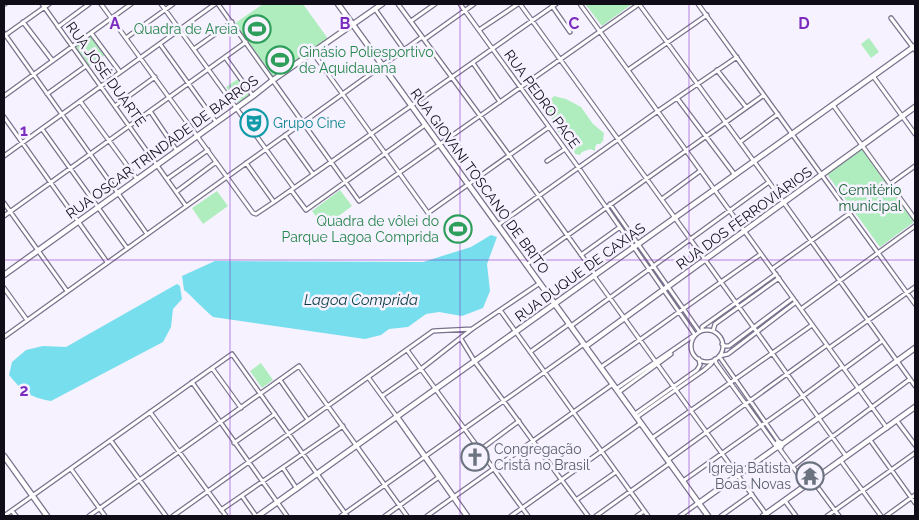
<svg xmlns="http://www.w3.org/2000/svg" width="919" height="520" viewBox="0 0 919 520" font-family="Raleway,sans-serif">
<rect width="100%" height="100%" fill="#f7f2ff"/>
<path fill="#afedbe" d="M263,4H303L329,40L273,80L234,24Z
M585,4H632L602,26Z
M91,35L105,55L89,66L75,47Z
M869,38L879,52L871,58L861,44Z
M238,79L250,95L238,104L226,87Z
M554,96L566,99L581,107L593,124L604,133L603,141L600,144H597L595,147V151L590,149L582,152L580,155L575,154L572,143L576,142L577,135L571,132H558L557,130V125L554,123L549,114L548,106V102Z
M861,148L914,222L880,247L826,173Z
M340,190L352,206L324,227L312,211Z
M217,191L228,206L203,224L192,208Z
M261,363L273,380L262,388L250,371Z"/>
<path fill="#77deee" d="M491,235L497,237L487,264L490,291L483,308L462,316L439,312L426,314L408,327L389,329L381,335L365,339L213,317C202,308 194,298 184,290L182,276L215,261L423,262L471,247Z
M177,284L180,286L182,299L173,309L171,327L163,342L51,401C29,397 23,392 9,375L12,362L26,350L43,346L66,347Z"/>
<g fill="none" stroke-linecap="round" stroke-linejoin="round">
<g stroke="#7a718c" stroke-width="5.5">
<path id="minor" d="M4,4H5
M42,4L186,206
M101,4L253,213L256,214L274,202L556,4
M161,4L294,188
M218,4L359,201L639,4
M398,4L539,196L595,274
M460,4L578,167L695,335
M520,4L675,218L846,456
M580,4L887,428
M639,4L769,182L915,386
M698,4L915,304
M552,6L570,32
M375,9L404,50
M891,18L915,50
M411,21L435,4
M23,22L52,60
M58,27L89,4
M479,30L518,4
M4,33L147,234
M91,33L120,72
M4,36L49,4
M126,38L173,4
M425,39L474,4
M160,44L216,122
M194,49L232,22
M313,53L428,213L549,127
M225,57L253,96
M473,63L500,102
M628,70L707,15
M717,70L746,107
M873,76L915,134
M47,94L86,66
M4,96L131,4
M677,98L735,175
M80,101L137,179
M833,105L915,219
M115,106L155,77
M150,111L177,151
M4,117L107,262
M42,129L127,248
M285,135L313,174
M740,142L778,114
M4,156L215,4
M547,161L565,149
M246,163L274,202
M167,179L208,150
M890,184L915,166
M291,190L306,210L425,125
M176,192L216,162
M662,199L700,171
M4,203L67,291
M610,204L699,331
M4,216L246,42
M498,225L658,111L737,57
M581,255L620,227
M526,265L764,95
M772,269L850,213
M594,276L691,411L766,514
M4,288L27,320
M801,309L915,226
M500,310L648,516
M571,326L769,182
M702,330V327L776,274
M691 346a16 16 0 1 1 32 0a16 16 0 1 1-32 0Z
M713,331L715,324L779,278
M4,337L422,37
M461,339L475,362L588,516
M722,344L725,346H729L793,298
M829,348L915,287
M407,350L528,516
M530,352L569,324
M715,359L716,363L776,446
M601,367C655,330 707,291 761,254
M212,368L241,408
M844,369L882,341
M368,377L397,417
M280,380L308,420
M192,382L287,516
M616,389L693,336
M619,392L671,354
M382,396L421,369L472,329L540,283
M150,412L226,516
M635,414L697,370L700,365L699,359
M637,417L704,370L711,364L713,361
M897,421L915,445
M652,438L812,325
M870,440L915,503
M111,441L166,516
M779,442L719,356L728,354L796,302
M234,443L275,414
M779,448L806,485
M480,450L519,421
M668,460L827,345
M841,461L881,516
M793,466L910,379
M283,468L297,489
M71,469L105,516
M683,481L803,396L842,367
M813,481L839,516
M242,496L256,516
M576,500L616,472
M785,501L796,516
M221,510L343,426
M12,511L16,516
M4,516L232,354L347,516
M89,516L299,366L407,516
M173,516L433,331L472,329
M341,516L584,344
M385,516L439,477
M427,516L613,384
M511,516L641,423
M596,516L670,463
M637,516L644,511
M680,516L698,503
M721,516L752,494
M827,516L915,453
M886,516L915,495"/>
</g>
<g stroke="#7a718c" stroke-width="7">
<path id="major" d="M338,4L708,516
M4,275L253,96L273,80L382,4
M586,346L915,107
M397,417L467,516
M776.5 445a2.5 2.5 0 1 1 5 0a2.5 2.5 0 1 1-5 0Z
M781,445L915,348
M4,456L47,516
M699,503L777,447
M258,516L915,46
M763,516L915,407"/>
</g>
<use href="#minor" stroke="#fff" stroke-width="3"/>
<use href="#major" stroke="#fff" stroke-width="4.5"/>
</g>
<path fill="none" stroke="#7b2cbf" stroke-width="1" stroke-opacity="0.55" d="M230,4V516M460,4V516M689,4V516M4,260H915"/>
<defs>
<g id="stadium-ring" transform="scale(1.4375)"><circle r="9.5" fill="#f7f2ff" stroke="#2e9e5b" stroke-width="1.5"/><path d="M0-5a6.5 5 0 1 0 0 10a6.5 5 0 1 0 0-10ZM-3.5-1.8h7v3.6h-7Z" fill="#2e9e5b"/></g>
<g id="theatre-ring" transform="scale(1.4375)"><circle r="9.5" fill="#f7f2ff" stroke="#0f9aa8" stroke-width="1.5"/><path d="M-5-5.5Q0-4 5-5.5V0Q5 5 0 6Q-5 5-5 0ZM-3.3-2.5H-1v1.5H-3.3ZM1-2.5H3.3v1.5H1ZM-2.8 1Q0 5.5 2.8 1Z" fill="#0f9aa8"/></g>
<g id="church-ring" transform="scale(1.4375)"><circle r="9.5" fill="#f7f2ff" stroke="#6b7280" stroke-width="1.5"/><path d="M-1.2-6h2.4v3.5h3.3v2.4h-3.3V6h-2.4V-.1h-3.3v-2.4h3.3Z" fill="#6b7280"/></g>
<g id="temple-ring" transform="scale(1.4375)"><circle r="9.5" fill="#f7f2ff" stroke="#6b7280" stroke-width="1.5"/><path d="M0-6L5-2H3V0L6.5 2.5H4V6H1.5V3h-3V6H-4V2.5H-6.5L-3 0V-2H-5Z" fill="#6b7280"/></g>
</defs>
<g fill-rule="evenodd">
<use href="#stadium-ring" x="257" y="29"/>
<use href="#stadium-ring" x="280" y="60"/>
<use href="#theatre-ring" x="254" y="123"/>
<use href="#stadium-ring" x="458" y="229"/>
<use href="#church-ring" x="475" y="457"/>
<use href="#temple-ring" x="810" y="476"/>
</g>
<g text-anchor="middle" stroke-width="5" stroke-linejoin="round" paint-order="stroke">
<g font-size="14" fill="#27864d" stroke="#f7f2ff" text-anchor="end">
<text x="238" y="34">Quadra de Areia</text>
<text x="299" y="57" text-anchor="start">Ginásio Poliesportivo<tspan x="299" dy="16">de Aquidauana</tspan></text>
<text x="439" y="226">Quadra de vôlei do<tspan x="439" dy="16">Parque Lagoa Comprida</tspan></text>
</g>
<g font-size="14" fill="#110d18" stroke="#f7f2ff">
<text transform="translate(106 74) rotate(54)" y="5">RUA JOSÉ DUARTE</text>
<text transform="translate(542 99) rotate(54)" y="5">RUA PEDRO PACE</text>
<text transform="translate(162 147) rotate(-36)" y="5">RUA OSCAR TRINDADE DE BARROS</text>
<text transform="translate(480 181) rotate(54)" y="5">RUA GIOVANI TOSCANO DE BRITO</text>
<text transform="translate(744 218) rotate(-36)" y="5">RUA DOS FERROVIÁRIOS</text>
<text transform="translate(580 272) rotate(-36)" y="5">RUA DUQUE DE CAXIAS</text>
</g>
<g font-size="14" fill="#0d838f" stroke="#f7f2ff" text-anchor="start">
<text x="273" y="128">Grupo Cine</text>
</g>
<g font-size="14" fill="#176133" stroke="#f7f2ff">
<text x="870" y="195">Cemitério<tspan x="870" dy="16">municipal</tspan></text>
</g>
<g font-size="14" fill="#5b616d" stroke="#f7f2ff" text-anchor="start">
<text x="494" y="454">Congregação<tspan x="494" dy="16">Cristâ no Brasil</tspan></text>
<text x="791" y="473" text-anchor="end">Igreja Batista<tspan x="791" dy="16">Boas Novas</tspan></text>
</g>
<g font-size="15" font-style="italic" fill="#0a3c43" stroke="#f7f2ff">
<text x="361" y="305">Lagoa Comprida</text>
</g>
</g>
<g font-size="16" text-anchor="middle" font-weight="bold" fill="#7b2cbf" stroke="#f7f2ff" stroke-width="5" stroke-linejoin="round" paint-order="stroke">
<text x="115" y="29">A</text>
<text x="345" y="29">B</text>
<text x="574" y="29">C</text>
<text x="804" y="29">D</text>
<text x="24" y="136">1</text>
<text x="24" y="396">2</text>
</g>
<rect width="919" height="520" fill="none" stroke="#110d18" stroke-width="10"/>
</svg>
